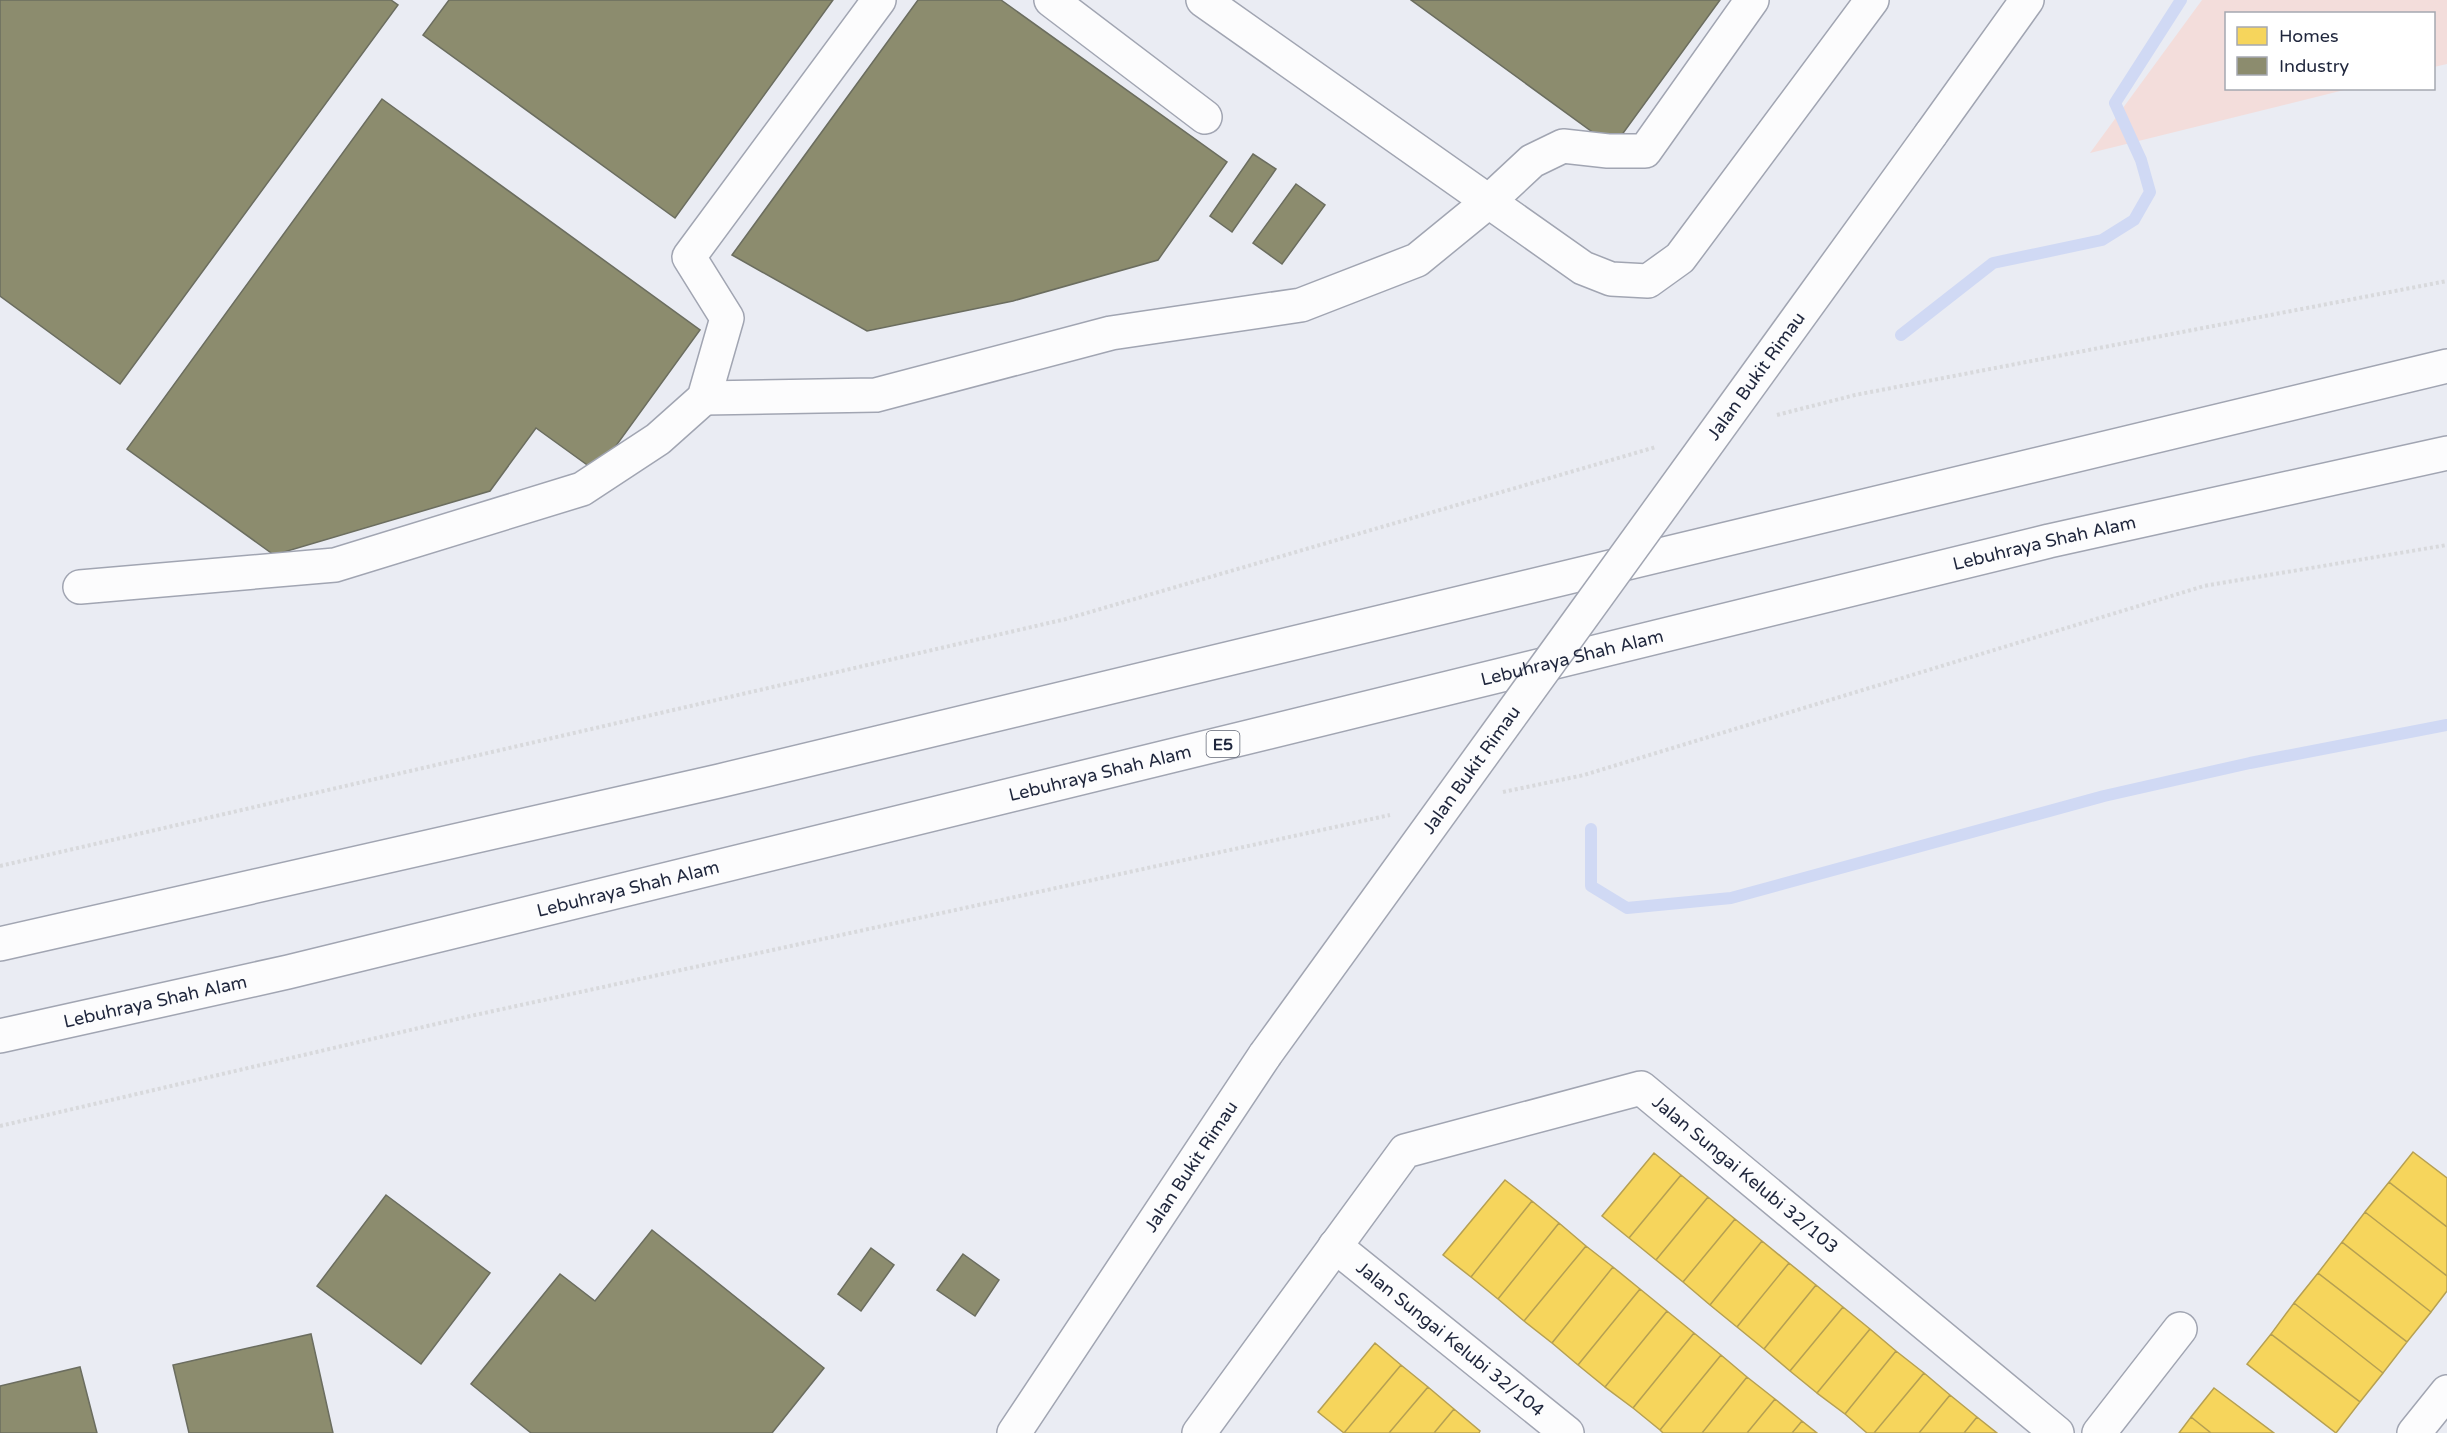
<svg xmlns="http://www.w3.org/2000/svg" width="2447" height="1433" viewBox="0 0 2447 1433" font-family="'Varela Round',sans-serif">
<rect width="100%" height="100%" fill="#eaecf3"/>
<path fill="#f3dddb" d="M2202,0H2447V64L2434,67V14H2226V88L2348,89L2090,153Z"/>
<path fill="#f6d55c" stroke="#b6a052" stroke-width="1.5" d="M2413,1152L2447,1178V1227L2389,1182Z
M1654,1153L1681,1175L1629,1238L1602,1216Z
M1681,1175L1708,1197L1656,1260L1629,1238Z
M1505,1180L1532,1201L1471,1277L1443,1255Z
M2389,1182L2447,1227V1276L2365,1212Z
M1708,1197L1735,1219L1683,1282L1656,1260Z
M1532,1201L1559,1223L1498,1299L1471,1277Z
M2365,1212L2447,1276V1291L2431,1312L2342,1242Z
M1735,1219L1762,1241L1710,1305L1683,1282Z
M1559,1223L1586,1246L1524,1321L1498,1299Z
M1762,1241L1789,1263L1737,1327L1710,1305Z
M2342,1242L2431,1312L2407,1342L2318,1273Z
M1586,1246L1613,1267L1552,1343L1524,1321Z
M1789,1263L1816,1285L1764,1349L1737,1327Z
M1613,1267L1640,1289L1578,1365L1552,1343Z
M2318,1273L2407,1342L2383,1373L2294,1303Z
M1816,1285L1843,1307L1790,1371L1764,1349Z
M1640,1289L1667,1311L1605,1387L1578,1365Z
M2294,1303L2383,1373L2360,1402L2271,1334Z
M1843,1307L1870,1329L1817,1393L1790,1371Z
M1667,1311L1694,1333L1633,1408L1605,1387Z
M1870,1329L1896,1351L1845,1414L1817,1393Z
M1694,1333L1721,1355L1660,1430L1633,1408Z
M2271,1334L2360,1402L2336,1433L2247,1364Z
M1375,1343L1401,1365L1344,1433L1318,1412Z
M1896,1351L1924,1373L1874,1433H1867L1845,1414Z
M1721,1355L1747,1377L1702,1433H1663L1660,1430Z
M1401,1365L1428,1387L1389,1433H1344Z
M1924,1373L1950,1395L1919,1433H1874Z
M1747,1377L1775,1399L1747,1433H1702Z
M1428,1387L1454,1409L1434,1433H1389Z
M2214,1388L2274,1433H2211L2191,1417Z
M1950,1395L1977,1417L1964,1433H1919Z
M1775,1399L1802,1421L1792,1433H1747Z
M1454,1409L1480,1431L1479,1433H1434Z
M1977,1417L1997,1433H1964Z
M2191,1417L2211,1433H2179Z
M1802,1421L1817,1433H1792Z"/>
<path fill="#8c8c6e" stroke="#6b6d5f" stroke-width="1.5" d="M0,0H391L398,5L120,384L0,296Z
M449,0H833L675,218L423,35Z
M918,0H1001L1227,162L1158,260L1013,301L867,331L732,255Z
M1411,0H1720L1613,147Z
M382,99L700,330L597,472L536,428L490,491L274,555L127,449Z
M1253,154L1276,169L1232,232L1210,216Z
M1296,184L1325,205L1282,264L1253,243Z
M386,1195L490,1273L421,1364L317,1286Z
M652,1230L824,1368L772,1433H531L471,1384L560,1274L595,1301Z
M871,1248L894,1265L861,1311L838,1294Z
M963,1254L999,1280L975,1316L937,1290Z
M311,1334L333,1433H189L173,1365Z
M80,1367L97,1433H0V1386Z"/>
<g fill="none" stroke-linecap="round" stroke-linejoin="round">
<path stroke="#d0d9f4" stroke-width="12" d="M1901,335L1993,263L2102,240L2134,220L2150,192L2141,160L2115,103L2181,0
M1591,829V886L1627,908L1731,898L2104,796L2250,763L2447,725"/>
<g stroke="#a1a5b2" stroke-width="36">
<g id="minor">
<path d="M1051,0L1205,117"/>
<path d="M1203,0L1583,268L1611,279L1648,281L1680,258L1872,0"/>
<path d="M1931,134L2027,0"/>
<path d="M704,398L876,395L1111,333L1301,305L1417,260L1488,202L1532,161L1563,146L1608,151H1645L1752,0"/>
<path d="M80,587L335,565L582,489L658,439L704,398L727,318L689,257L879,0"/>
<path id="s1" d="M1335,1246L1567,1433"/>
<path id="s2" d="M1014,1433L1265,1055"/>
<path id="s3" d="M1199,1433L1405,1151L1641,1088L2057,1433"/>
<path d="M2099,1433L2180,1329"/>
<path d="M2414,1433L2447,1392"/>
</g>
</g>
<g stroke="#a1a5b2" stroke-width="36">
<g id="highway">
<path d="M0,944L719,781L2447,366"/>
<path id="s4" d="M0,1036L288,972L2049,541L2447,453"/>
</g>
</g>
<path stroke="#d8d9dc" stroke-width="4" stroke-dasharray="3 3" stroke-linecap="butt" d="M1777,415L1855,395L2447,281
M1503,792L1584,775L2204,586L2447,545
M0,866L1066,619L1656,447
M0,1126L466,1017L1390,815"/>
<use href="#minor" stroke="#fcfcfd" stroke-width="33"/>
<use href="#highway" stroke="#fcfcfd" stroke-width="33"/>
<g stroke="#a1a5b2" stroke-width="36" stroke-linecap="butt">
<g id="minor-bridge">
<path id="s5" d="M1265,1055L1931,134"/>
</g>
</g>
<use href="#minor-bridge" stroke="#fcfcfd" stroke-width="33"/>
</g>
<g text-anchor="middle" stroke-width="6" stroke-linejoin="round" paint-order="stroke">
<rect fill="#fff" stroke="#626776" stroke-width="1.5" x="1206.5" y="731" width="33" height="26" rx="4.5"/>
<g font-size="16" font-weight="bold" fill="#1f263c">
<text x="1223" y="750">E5</text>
</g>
<g font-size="18" fill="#1f263c" stroke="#fff">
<text dy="6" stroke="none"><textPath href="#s5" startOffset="838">Jalan Bukit Rimau</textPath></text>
<text dy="6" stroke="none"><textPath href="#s4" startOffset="2103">Lebuhraya Shah Alam</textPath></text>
<text dy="6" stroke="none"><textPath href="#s4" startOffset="1617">Lebuhraya Shah Alam</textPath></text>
<text dy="6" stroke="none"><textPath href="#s5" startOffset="352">Jalan Bukit Rimau</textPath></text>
<text dy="6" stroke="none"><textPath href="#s4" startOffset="1131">Lebuhraya Shah Alam</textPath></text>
<text dy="6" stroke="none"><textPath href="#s4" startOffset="645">Lebuhraya Shah Alam</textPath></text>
<text dy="6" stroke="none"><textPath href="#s4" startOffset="159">Lebuhraya Shah Alam</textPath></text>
<text dy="6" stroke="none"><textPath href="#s2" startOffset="320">Jalan Bukit Rimau</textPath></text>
<text dy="6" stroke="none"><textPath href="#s3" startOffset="729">Jalan Sungai Kelubi 32/103</textPath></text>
<text dy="6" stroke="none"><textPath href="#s1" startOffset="148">Jalan Sungai Kelubi 32/104</textPath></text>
</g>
</g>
<rect x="2225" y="12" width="210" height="78" fill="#ffffff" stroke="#a5a8b1" stroke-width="1.5"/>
<rect x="2237" y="27" width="30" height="18" fill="#f6d55c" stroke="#a5a8b1" stroke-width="1.5"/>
<text x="2279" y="42" font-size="18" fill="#1f263c">Homes</text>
<rect x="2237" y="57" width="30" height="18" fill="#8c8c6e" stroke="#a5a8b1" stroke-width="1.5"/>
<text x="2279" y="72" font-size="18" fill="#1f263c">Industry</text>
</svg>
